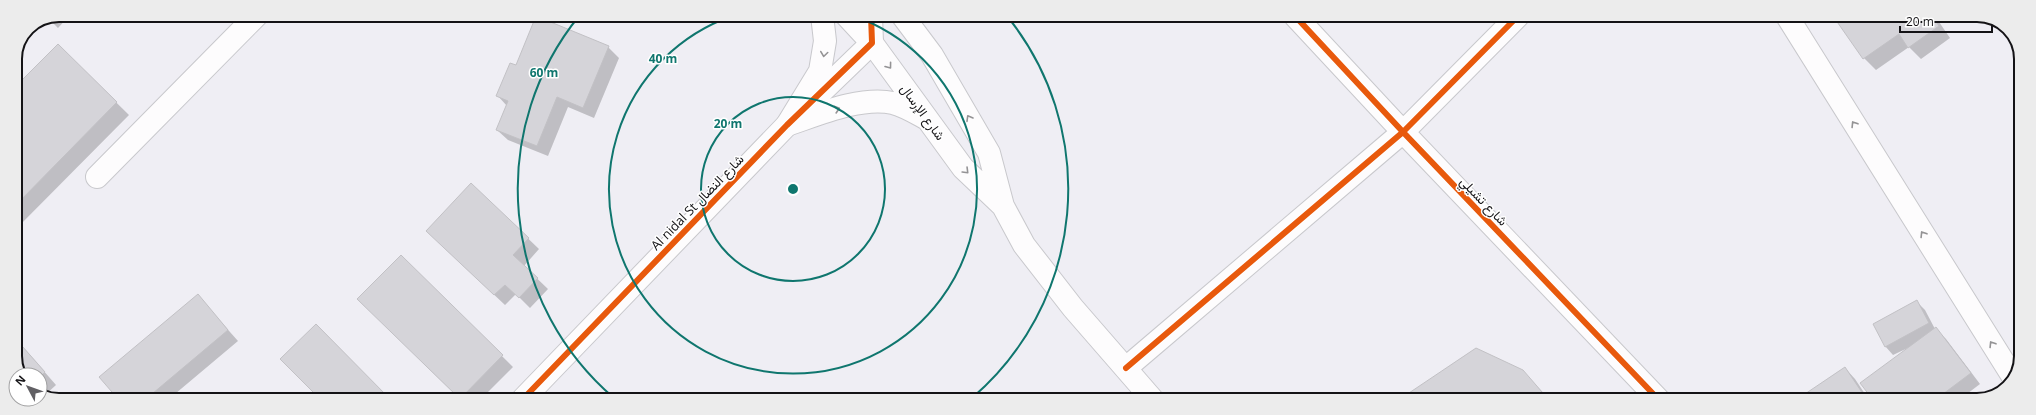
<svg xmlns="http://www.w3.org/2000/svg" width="2036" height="415" viewBox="0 0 2036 415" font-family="'Open Sans',Vazirmatn,sans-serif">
<rect width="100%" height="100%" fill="#efeef4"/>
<path fill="#0003" d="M59,15H70L58,28L49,19Z
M1834,16H1935L1950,38L1921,59L1909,47L1876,70L1864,58Z
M38,24L40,26L20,48L28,28Z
M58,45L129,115L15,230V89Z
M608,47L619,58L594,118L568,107L548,156L508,140L497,130L507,106L497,95Z
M471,184L539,249L524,266L548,289L530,308L516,294L505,305L438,242Z
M401,256L513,367L481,399H460L359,299Z
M198,296L238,341L169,399H119L101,377Z
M1917,302L1925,310L1935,329L1946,339L1980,384L1959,400H1874L1912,346L1893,355L1885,346Z
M316,325L389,399H321L282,359Z
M15,338L56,385L44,396L40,393V375H22L15,361Z
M1845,368L1855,379L1869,400H1798Z
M1522,371L1550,400H1407Z"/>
<path fill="#d5d4d9" stroke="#c2c1c5" d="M536,16L609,46L583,108L557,97L537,146L496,130L508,101L496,96L510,63L516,65Z
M1833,16H1932L1939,26L1908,48L1899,34L1863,59Z
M58,44L117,102L15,206V87Z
M471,183L529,238L513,255L538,278L519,298L505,285L494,295L426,231Z
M2020,212V220L2016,217Z
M401,255L503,355L460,399L357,299Z
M198,294L228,330L146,399H118L99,377Z
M1917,300L1929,323L1885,347L1873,324Z
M316,324L390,399H320L280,359Z
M1936,327L1971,373L1935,400H1873L1860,383Z
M15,338L45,372L40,377V375H22L15,361Z
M1476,348L1523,370L1549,400H1405L1403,397Z
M1845,367L1867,400H1796Z"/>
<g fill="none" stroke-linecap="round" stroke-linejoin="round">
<g stroke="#c8c8cc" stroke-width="24">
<path id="minor" d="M1295,16L1403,132L1659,400
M1787,16L2013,377
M97,177L257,15
M1126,368L1403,132L1518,16
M523,399L787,125L872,43L871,15"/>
</g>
<g stroke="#c8c8cc" stroke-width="24">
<path id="major" d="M846,15L872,43L963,168L1003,206
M902,15L932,55L989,153L1003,206L1024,245L1073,308L1153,400
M787,125C817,115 860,96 893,103C905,106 916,113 927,119
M787,125L820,71L825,41L822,15"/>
</g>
<use href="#minor" stroke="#fdfcfd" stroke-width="22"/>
<use href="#major" stroke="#fdfcfd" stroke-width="22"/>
<g stroke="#fff" stroke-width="8">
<path id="cycleway" d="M1295,16L1403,132L1659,400
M1126,368L1403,132L1518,16
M523,399L787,125L872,43L871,15"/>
</g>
<use href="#cycleway" stroke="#e8590c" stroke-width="6"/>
</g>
<defs><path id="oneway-chevron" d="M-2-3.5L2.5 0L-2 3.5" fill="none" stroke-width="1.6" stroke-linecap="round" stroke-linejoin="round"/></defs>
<g stroke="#949395">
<use href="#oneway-chevron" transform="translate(824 54) rotate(98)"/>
<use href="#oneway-chevron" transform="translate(889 66) rotate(53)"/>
<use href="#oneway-chevron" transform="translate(837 109) rotate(-17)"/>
<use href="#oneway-chevron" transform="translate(969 118) rotate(-120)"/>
<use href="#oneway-chevron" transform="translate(1854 124) rotate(-122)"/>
<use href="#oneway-chevron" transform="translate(966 171) rotate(45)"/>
<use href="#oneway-chevron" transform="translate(1923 234) rotate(-122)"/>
<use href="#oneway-chevron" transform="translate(1992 344) rotate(-122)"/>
</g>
<g fill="none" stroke="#0f766e" stroke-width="2">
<circle cx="793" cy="189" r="92"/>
<path d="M854 16A184 184 0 1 1 732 16"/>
<path d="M614 398A275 275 0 0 1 579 16M1007 16A275 275 0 0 1 972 398"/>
</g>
<g text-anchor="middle" stroke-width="3" stroke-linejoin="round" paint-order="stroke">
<g font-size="13" fill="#141316" stroke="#fff">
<text transform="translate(923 112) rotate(54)" y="5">شارع الإرسال</text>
<text transform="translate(1484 201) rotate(46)" y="5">شارع تشيلي</text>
<text transform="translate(697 202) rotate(-46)" y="5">Al nidal St شارع النضال</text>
</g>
</g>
<path d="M0 0H2036V415H0ZM59 22H1977A37 37 0 0 1 2014 59V356A37 37 0 0 1 1977 393H59A37 37 0 0 1 22 356V59A37 37 0 0 1 59 22Z" fill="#ececec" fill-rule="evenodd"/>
<path fill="none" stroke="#141316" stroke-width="2" d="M59 22H1977A37 37 0 0 1 2014 59V356A37 37 0 0 1 1977 393H59A37 37 0 0 1 22 356V59A37 37 0 0 1 59 22Z"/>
<circle cx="793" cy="189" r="6" fill="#0f766e" stroke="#fff" stroke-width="2"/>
<g font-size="12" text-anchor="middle" font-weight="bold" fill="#0f766e" stroke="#fff" stroke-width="3" stroke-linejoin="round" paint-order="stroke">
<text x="663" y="63">40 m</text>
<text x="544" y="77">60 m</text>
<text x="728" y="128">20 m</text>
</g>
<g transform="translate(28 387) rotate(311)"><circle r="19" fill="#ffffff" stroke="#a1a1a2"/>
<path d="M0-3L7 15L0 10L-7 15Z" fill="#616064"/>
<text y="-6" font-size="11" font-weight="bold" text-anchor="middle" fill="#141316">N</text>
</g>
<path d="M1900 26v6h92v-6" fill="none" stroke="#141316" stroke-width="2"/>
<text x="1906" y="26" font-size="12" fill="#141316" stroke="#ffffff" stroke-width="3" paint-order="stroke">20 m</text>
</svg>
